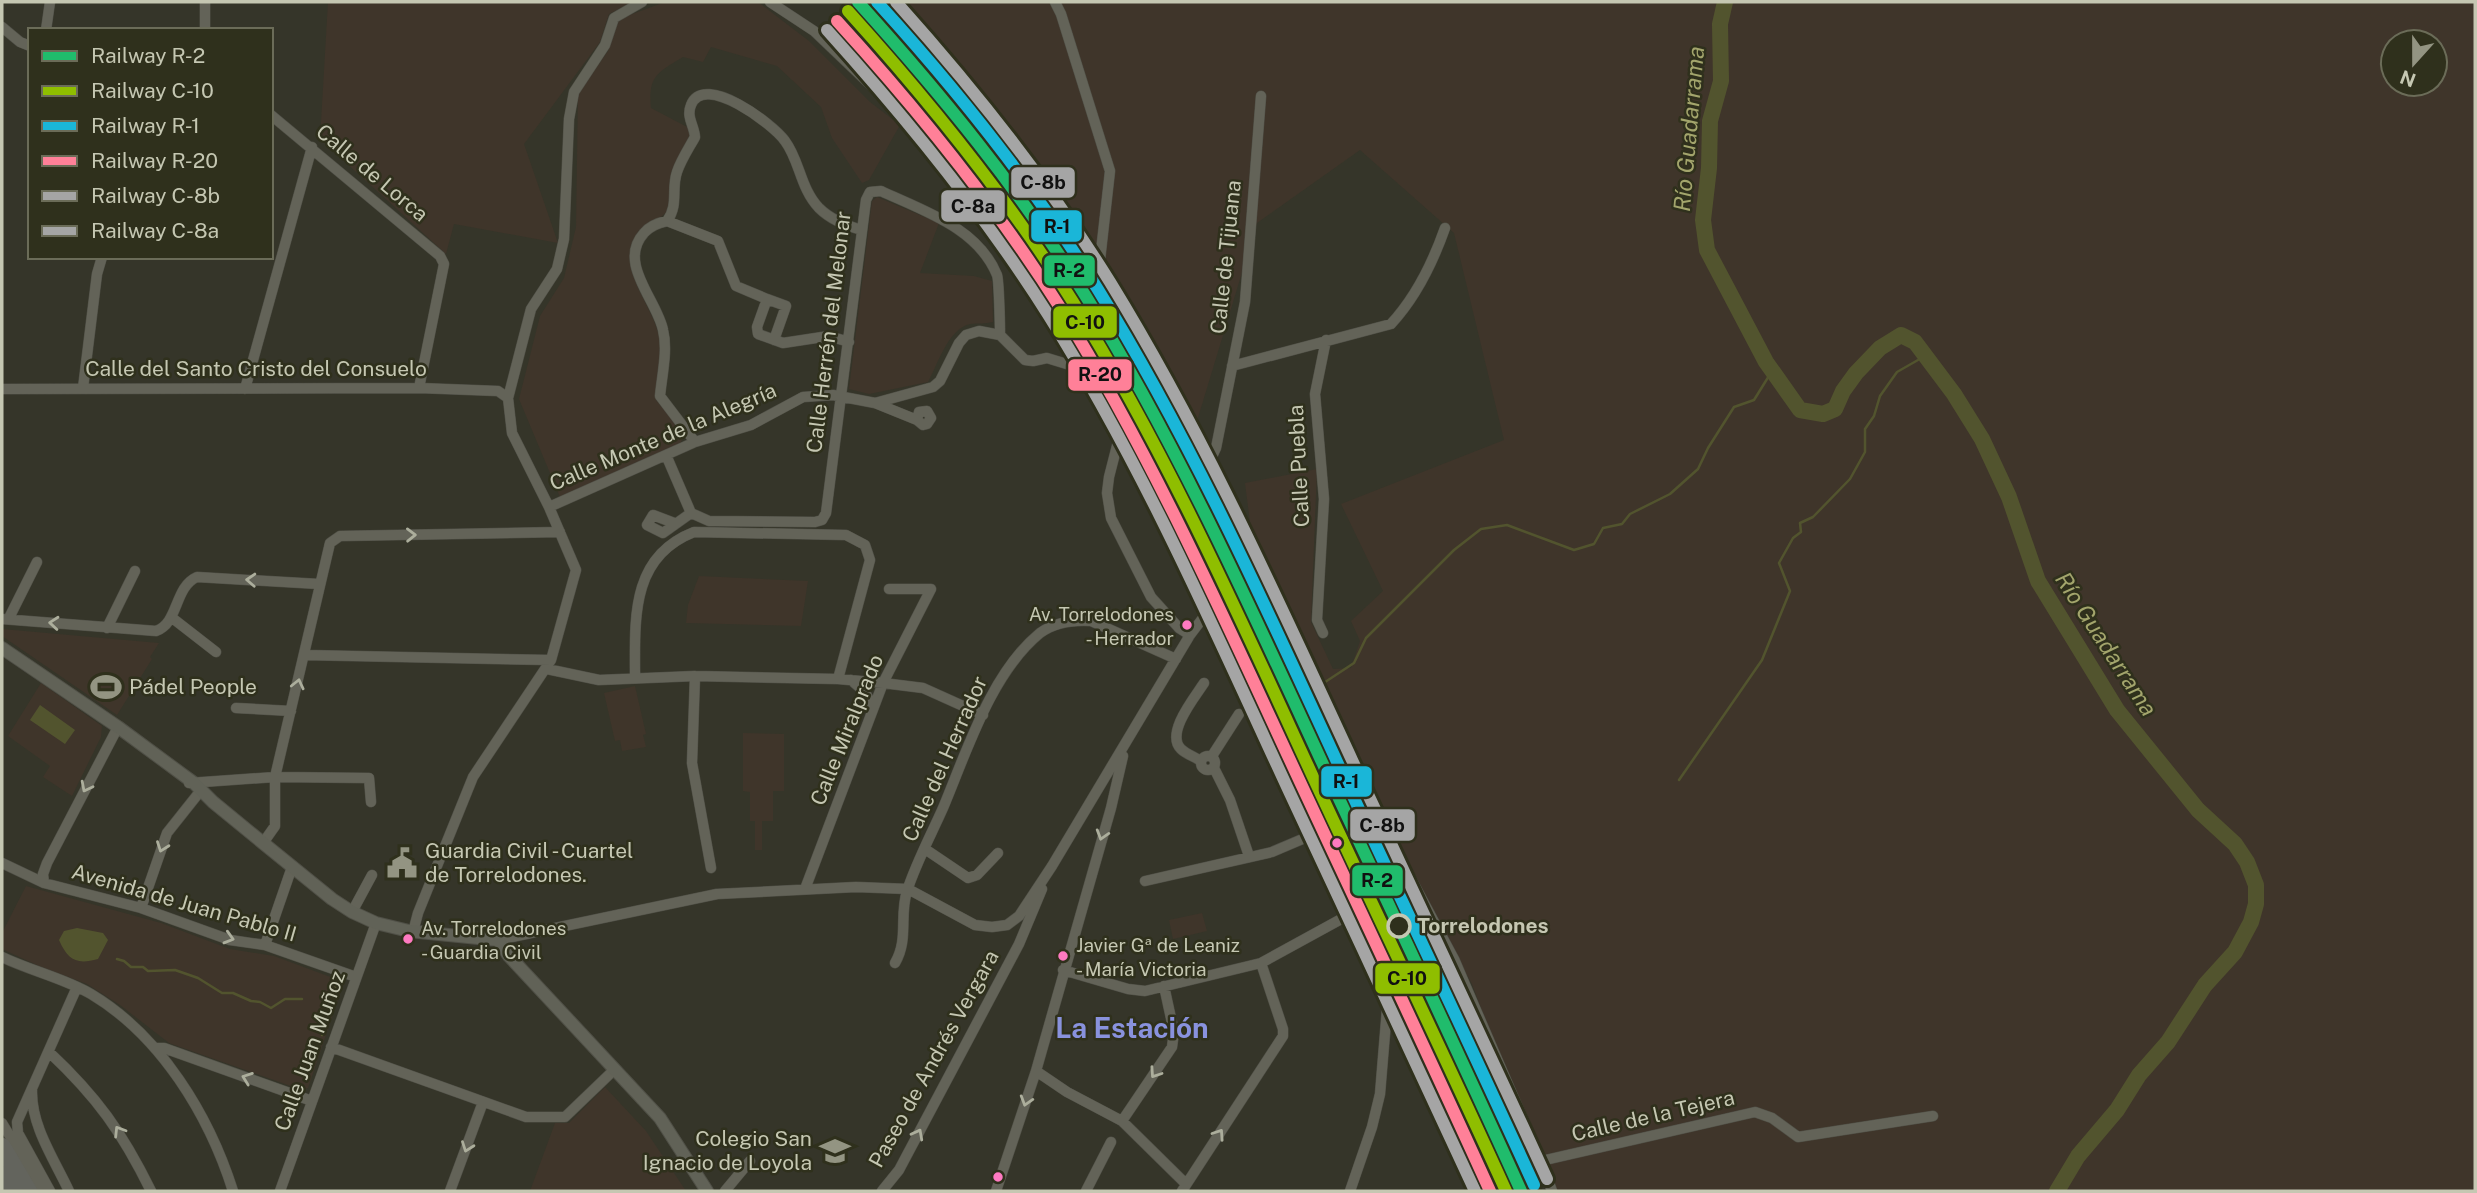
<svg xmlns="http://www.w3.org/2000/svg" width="2477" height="1193" viewBox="0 0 2477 1193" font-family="'Public Sans',sans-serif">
<rect width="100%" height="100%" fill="#353529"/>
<path fill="#3f352a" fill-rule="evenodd" d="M328,2H633L609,14L600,42L524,144L558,243L454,224L446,254L320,139Z
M665,2H758L809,41L870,102L900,125L869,180L862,183L832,138L821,107L777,66L711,47L703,62L683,57C657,73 648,76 651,108L689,128C692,146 673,160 671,177C669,187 675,200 669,209C659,224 638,220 632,245C623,277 652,305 659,336C663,353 657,382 656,400L685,434L680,444L560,497L519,399L540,316L564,278L576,227L578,93L608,51L619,19Z
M891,2H2475V1191H1549L1472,984L1248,574L1253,546L1245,483L1317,469L1311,622L1333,669L1351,668L1360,641L1351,621L1383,591L1341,504L1504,440L1454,233L1360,150L1257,223L1197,421ZM2393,42H2435V84H2393Z
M877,197L939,223L920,273L974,276L992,281L993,322C985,324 978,323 970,324C948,329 938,364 928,382L869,394L849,389L872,201Z
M699,576L808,581L801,626L686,623L688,605Z
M2,629L159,643L150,657L152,659L117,715L2,636Z
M41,683L102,726L101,737L72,796L43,777L50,766L8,736Z
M635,686L646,734L643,735L646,747L622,751L620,740L615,741L604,693Z
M743,733L784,734V791H773V821H762V850H755V821H750V792L743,791Z
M26,886L161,923L230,949L274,956L344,982L308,1088L302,1090L169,1043L120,1005L87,984L39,966L2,949V933Z
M1202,913L1207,931L1173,939L1169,920Z
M605,1087L646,1131L686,1191H530L555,1123H569Z"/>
<path fill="#52542e" d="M40,705L75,730L65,744L30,720Z
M77,928L103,933L108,940L98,959C76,965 68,960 59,940L64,931Z"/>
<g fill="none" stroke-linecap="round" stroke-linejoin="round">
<path stroke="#52542e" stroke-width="2.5" d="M1313,690L1354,663L1366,638L1454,550L1481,529L1507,525L1574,550L1594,544L1603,528L1622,524L1630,514L1670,494L1698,469L1708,448L1734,407L1754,400L1772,371
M1679,780L1762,660L1790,591L1779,563L1793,538L1801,532L1800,523L1813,517L1850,479L1865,452V429L1874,416L1880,396L1897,372L1925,356
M117,959L124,961L131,967H143L148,971L175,970L198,978L222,993H233L251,1001L260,1002L271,1008L285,999H302
M322,1035L338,991L333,982"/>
<path stroke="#52542e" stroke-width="16" d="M1725,2L1720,24L1721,81L1710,121L1709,168L1703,220L1707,250L1766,362L1800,410L1823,414L1835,409L1843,391L1856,373L1880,348L1901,335L1915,342L1954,394L1982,439L2009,497L2038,581L2117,710L2198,810L2235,844L2247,862L2256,885V904L2251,922L2235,952L2205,985L2168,1042L2139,1075L2117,1110L2078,1156L2057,1191"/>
<g stroke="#505047" stroke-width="11">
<path id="minor" d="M205,2V30
M770,2L814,31L880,94L942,144L1014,246L1038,288L1060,339L1119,412L1120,434L1109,477L1107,493L1111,518L1151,597L1179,628L1190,635
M1055,2L1061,14L1110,171L1100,260L1104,272L1210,461L1212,474L1207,481
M2,27L20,42L30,46
M46,30L50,2
M271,115L440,256L444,264L419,388
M667,221L718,241L736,286L767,299
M774,340L786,306L767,299L757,327L758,334L783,343L829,336L849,342
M1232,366L1391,324C1416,297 1433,262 1445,228
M83,388L97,274L102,257
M2,389L419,388L498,391L508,398
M245,389L312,147
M875,403L917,420L923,425L927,424L931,418L927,411L919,412L917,420
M695,442L660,396C662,375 668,350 663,330C657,300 617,263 644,233C650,226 657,223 667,221C679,205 671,189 677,172C681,160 689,148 695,137C694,125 686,117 691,105C704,72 773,124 785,141C800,161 800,188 819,208C830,219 847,226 862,230
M666,455L691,513
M1210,461L1216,448L1245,302L1261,96
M1180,495L1179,504L1205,565L1224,600L1265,687L1319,832L1351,904L1386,992L1387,1009L1380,1094L1372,1127L1350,1191
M549,507L695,442L751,425L803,397L833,395L875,403L933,387L940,381L959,343L966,335L979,331L1000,335L1025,360L1033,361L1047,358L1083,369
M674,523L653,515L647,525L663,533L691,513L709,521L815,522L822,520L826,513L866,200L870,192L881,191C924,211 978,228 997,275C999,280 1000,327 1000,335
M171,617L216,652
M9,618L37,562
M2,619L156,631C179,623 174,587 197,577L319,584
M107,628L135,571
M1323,633L1317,620L1324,499L1315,394L1326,340
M304,655L551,660
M547,669L599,680L695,676L838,679L883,683L923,688L983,715
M695,676L692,763L711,868
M635,678C635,619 630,557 694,532L846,535L865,545L870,560L838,679
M851,680L865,692L873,707
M236,708L291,711
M1201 763a7 7 0 1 1 14 0a7 7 0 1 1-14 0Z
M1212,756L1239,714
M1201,761C1195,757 1186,754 1181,749C1165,733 1195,697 1204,683
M1214,768L1230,800L1249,856
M189,783L275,777L369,778L371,802
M263,843L275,826V777L330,543L340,536L560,532
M925,849L968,878L977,875L998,853
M2,863L44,883L141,908L230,940L265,945L356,977
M1397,876L1408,873L1454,959L1541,1161L1552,1191
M1145,881L1272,852L1319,832
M44,883L43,874L47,863L118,727
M805,889L883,683L931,589H889
M141,908L167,833L198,794
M352,912L372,875
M413,932L418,913L473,777L551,660L576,570L549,507L512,433L508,398L531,309L557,269L564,239L569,119L574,92L605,45L614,18L642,2
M498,940L717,894L856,887L908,889L975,925L992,927L1007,925L1019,916L1052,866L1190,635L1209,610L1224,600
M265,945L292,867
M2,957C31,971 64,978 91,994C161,1036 209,1115 233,1191
M895,963C909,939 899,916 907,891C916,863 931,835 943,808C967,751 991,673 1040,633C1054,623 1074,620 1091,621L1176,659
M1063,970L1128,989L1145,991L1261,963L1354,912
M331,1047L526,1117H565L615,1069
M155,1048H164L312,1101
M49,1052C97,1097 122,1132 151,1191
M1036,1071L1067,1092L1122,1121L1186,1184
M32,1090C31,1126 54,1159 69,1191
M1122,1121L1172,1047L1174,1032L1164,986
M2,1123L43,1191
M1541,1161L1755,1112L1772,1118L1798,1137L1933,1116
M50,1191L18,1133L17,1122L77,987
M280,1191L376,923
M450,1191L483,1102
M725,1191L750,1161
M882,1191L899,1170L1019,944L1042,889
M996,1191L1036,1071L1111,808L1123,756
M1086,1191L1111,1142
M1182,1191L1283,1036V1029L1261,963"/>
</g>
<g stroke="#505047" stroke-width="14">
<path id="secondary" d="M2,648L118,727L194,783L213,802L263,843L332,899L352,912L376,923L409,931L498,940L509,956L660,1118L707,1191"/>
</g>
<g stroke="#515146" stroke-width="19">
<path id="motorway" d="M2,1147L28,1191
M2,1176L11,1191"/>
</g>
<use href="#minor" stroke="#636358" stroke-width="10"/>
<use href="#secondary" stroke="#616257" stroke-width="12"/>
<use href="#motorway" stroke="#63645d" stroke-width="18"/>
<g stroke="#66675c" stroke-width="5">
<path id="rail" d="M1177,447L1227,558"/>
</g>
<use href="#rail" stroke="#2f301c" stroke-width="2.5" stroke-dasharray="8" stroke-linecap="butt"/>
<g stroke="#505047" stroke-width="11" stroke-linecap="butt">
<path id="minor-bridge" d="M1180,495L1207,481"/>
</g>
<use href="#minor-bridge" stroke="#636358" stroke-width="10"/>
<g stroke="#2f301c" stroke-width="18">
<path id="rail-1" d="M858,2C941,94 1020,190 1085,295C1179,447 1252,611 1327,773C1392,912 1458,1051 1521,1191"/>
</g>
<g stroke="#2f301c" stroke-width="18">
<path id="rail-2" d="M848,11C930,102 1008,198 1073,302C1167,453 1239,616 1313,777C1377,915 1443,1052 1506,1191"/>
</g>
<g stroke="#2f301c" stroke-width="18">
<path id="rail-3" d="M877,2C958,91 1034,186 1097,288C1191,440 1264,603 1338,764C1403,904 1470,1044 1534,1185"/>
</g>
<g stroke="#2f301c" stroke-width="18">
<path id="rail-4" d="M837,21C919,111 996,206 1061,309C1155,461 1227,625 1302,786C1365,921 1429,1056 1490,1191"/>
</g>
<g stroke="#2f301c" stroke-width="18">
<path id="rail-5" d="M896,2C974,89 1048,182 1110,282C1204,435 1277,598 1352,760C1417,900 1483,1039 1547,1179"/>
</g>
<g stroke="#2f301c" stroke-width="18">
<path id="rail-6" d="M827,30C908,120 985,214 1049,316C1143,466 1214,629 1288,789C1350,923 1414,1057 1475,1191"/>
</g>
<use href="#rail-1" stroke="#20bc6c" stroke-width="12"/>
<use href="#rail-2" stroke="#8fbe00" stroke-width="12"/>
<use href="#rail-3" stroke="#1ab6d8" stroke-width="12"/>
<use href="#rail-4" stroke="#ff8098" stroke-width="12"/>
<use href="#rail-5" stroke="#a5a5a5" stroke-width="12"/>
<use href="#rail-6" stroke="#a5a5a5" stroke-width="12"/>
</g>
<defs><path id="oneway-chevron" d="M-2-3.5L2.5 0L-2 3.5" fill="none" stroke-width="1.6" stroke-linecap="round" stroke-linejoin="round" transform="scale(1.75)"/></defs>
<g stroke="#acae9c">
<use href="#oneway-chevron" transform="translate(411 535) rotate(-1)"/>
<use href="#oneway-chevron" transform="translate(251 580) rotate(-177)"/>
<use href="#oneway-chevron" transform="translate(54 623) rotate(-175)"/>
<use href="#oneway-chevron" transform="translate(298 684) rotate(-77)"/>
<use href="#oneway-chevron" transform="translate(86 787) rotate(117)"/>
<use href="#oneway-chevron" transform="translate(1102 835) rotate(107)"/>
<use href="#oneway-chevron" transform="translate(162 847) rotate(110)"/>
<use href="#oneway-chevron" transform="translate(229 938) rotate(16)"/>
<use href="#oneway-chevron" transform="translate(1155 1073) rotate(124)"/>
<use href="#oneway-chevron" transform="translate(247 1078) rotate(-160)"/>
<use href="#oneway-chevron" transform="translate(1026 1101) rotate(107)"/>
<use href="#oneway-chevron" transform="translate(119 1131) rotate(-122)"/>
<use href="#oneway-chevron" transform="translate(918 1134) rotate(-62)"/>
<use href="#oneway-chevron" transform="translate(1219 1134) rotate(-56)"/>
<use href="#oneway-chevron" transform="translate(467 1147) rotate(110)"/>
</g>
<defs>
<g id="stadium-bare" transform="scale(2.415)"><path d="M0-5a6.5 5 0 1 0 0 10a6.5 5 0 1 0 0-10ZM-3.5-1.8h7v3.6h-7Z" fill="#939482" stroke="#2f301c" stroke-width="2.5" paint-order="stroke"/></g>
<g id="civic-bare" transform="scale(2.415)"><path d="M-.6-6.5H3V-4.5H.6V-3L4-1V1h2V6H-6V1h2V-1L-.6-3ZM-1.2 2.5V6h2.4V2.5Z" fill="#939482" stroke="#2f301c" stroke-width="2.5" paint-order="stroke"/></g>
<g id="school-bare" transform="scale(2.415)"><path d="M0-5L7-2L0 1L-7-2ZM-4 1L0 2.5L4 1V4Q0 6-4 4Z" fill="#939482" stroke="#2f301c" stroke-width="2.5" paint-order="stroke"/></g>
</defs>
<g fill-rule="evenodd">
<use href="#stadium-bare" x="106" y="687"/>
<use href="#civic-bare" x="402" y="863"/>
<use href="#school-bare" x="835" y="1151"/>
</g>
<g fill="#fe7ac1" stroke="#2f301c" stroke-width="2.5">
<circle cx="1187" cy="625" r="6"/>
<circle cx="1337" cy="843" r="6"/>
<circle cx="408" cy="939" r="6"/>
<circle cx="1063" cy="956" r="6"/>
<circle cx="998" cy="1177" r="6"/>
</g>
<circle fill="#2f301c" stroke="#c5c7b2" stroke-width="3.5" cx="1399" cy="926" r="11"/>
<g text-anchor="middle" stroke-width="5" stroke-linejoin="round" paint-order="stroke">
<g font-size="19" fill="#c5c7b2" stroke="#2f301c" text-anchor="start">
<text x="1174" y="621" text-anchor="end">Av. Torrelodones<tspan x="1174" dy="24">- Herrador</tspan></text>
<text x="421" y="935">Av. Torrelodones<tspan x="421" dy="24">- Guardia Civil</tspan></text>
<text x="1076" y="952">Javier Gª de Leaniz<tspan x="1076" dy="24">- María Victoria</tspan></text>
</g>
<g font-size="21" fill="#c5c7b2" stroke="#2f301c">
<text transform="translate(372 173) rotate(40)" y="7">Calle de Lorca</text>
<text transform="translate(1226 257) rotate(-84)" y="7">Calle de Tijuana</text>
<text transform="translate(829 332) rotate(-83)" y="7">Calle Herrén del Melonar</text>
<text x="256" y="376">Calle del Santo Cristo del Consuelo</text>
<text transform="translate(663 437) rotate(-23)" y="7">Calle Monte de la Alegría</text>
<text transform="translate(1299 466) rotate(-93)" y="7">Calle Puebla</text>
<text transform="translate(847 730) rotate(-68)" y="7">Calle Miralprado</text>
<text transform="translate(945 759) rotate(-66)" y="7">Calle del Herrador</text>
<text transform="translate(184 903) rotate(16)" y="7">Avenida de Juan Pablo II</text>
<text transform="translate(310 1051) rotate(-70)" y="7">Calle Juan Muñoz</text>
<text transform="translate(934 1059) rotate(-61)" y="7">Paseo de Andrés Vergara</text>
<text transform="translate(1653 1116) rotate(-13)" y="7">Calle de la Tejera</text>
</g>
<g font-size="21" fill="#c5c7b2" stroke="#2f301c" text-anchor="start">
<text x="129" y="694">Pádel People</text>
<text x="425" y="858">Guardia Civil - Cuartel<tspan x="425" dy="24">de Torrelodones.</tspan></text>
<text x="812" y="1146" text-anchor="end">Colegio San<tspan x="812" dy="24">Ignacio de Loyola</tspan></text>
</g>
<g font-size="21" font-weight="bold" fill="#c5c7b2" stroke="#2f301c" text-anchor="start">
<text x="1417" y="933">Torrelodones</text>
</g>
<g font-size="23" font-style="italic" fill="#a3a56c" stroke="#2f301c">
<text transform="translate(1689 129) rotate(-85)" y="8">Río Guadarrama</text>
<text transform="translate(2106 644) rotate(57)" y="8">Río Guadarrama</text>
</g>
<g font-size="28" font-weight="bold" fill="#8992dd" stroke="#2f301c">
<text x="1132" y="1038">La Estación</text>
</g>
</g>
<g stroke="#2f301c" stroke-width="2.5">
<rect x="1010" y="166" width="66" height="33" rx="7" fill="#a5a5a5"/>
<rect x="940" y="189" width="66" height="34" rx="7" fill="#a5a5a5"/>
<rect x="1030" y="209" width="53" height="34" rx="7" fill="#1ab6d8"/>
<rect x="1043" y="254" width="53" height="33" rx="7" fill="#20bc6c"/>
<rect x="1052" y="305" width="66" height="34" rx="7" fill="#8fbe00"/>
<rect x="1067" y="358" width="66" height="34" rx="7" fill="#ff8098"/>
<rect x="1320" y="765" width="53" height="33" rx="7" fill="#1ab6d8"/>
<rect x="1349" y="808" width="67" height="34" rx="7" fill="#a5a5a5"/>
<rect x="1351" y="864" width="53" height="33" rx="7" fill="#20bc6c"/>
<rect x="1374" y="962" width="67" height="33" rx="7" fill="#8fbe00"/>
</g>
<g font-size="19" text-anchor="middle" font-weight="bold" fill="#111">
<text x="1043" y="189">C-8b</text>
<text x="973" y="213">C-8a</text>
<text x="1057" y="233">R-1</text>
<text x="1069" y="277">R-2</text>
<text x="1085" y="329">C-10</text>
<text x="1100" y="381">R-20</text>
<text x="1346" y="788">R-1</text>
<text x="1382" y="832">C-8b</text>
<text x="1377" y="887">R-2</text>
<text x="1407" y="985">C-10</text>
</g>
<rect width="2477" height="1193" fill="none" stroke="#c5c7b2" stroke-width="7"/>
<rect x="28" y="28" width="245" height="231" fill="#2f301c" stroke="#6b6c58" stroke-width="2"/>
<rect x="42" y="51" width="35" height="10" fill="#20bc6c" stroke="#6b6c58" stroke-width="2"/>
<text x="91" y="63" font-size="21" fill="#c5c7b2">Railway R-2</text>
<rect x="42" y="86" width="35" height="10" fill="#8fbe00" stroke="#6b6c58" stroke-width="2"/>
<text x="91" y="98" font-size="21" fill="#c5c7b2">Railway C-10</text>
<rect x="42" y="121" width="35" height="10" fill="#1ab6d8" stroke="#6b6c58" stroke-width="2"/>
<text x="91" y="133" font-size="21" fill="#c5c7b2">Railway R-1</text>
<rect x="42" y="156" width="35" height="10" fill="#ff8098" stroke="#6b6c58" stroke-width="2"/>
<text x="91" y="168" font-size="21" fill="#c5c7b2">Railway R-20</text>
<rect x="42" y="191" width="35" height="10" fill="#a5a5a5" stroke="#6b6c58" stroke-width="2"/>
<text x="91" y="203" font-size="21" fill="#c5c7b2">Railway C-8b</text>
<rect x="42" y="226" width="35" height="10" fill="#a5a5a5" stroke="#6b6c58" stroke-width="2"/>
<text x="91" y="238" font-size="21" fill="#c5c7b2">Railway C-8a</text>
<g transform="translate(2414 63) rotate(201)"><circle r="33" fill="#2f301c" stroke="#6b6c58" stroke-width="2"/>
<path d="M0-5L12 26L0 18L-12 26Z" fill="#939482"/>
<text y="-10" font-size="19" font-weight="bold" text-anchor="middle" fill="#c5c7b2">N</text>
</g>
</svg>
